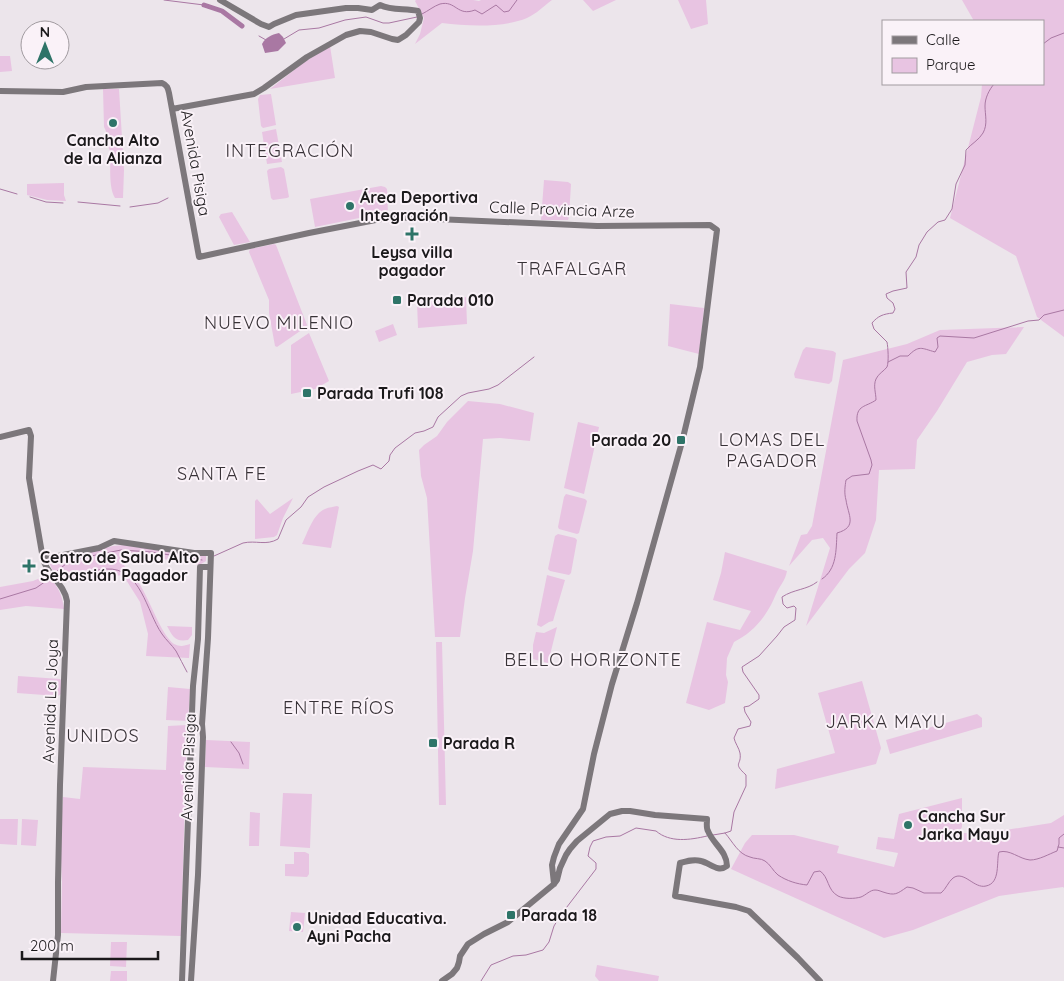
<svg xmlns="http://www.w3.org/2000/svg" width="1064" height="981" viewBox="0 0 1064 981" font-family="Quicksand,sans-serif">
<rect width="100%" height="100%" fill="#ece5eb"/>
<path fill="#e8c4e2" d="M416,0H473L479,1L481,0H552C544,6 536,14 527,18C503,28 467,26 442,23L415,44L420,34L424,18L415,1Z
M583,0H616L593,11Z
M678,0H706L708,24L691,29Z
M962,0H1064V337L1037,317L1016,256L950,218L981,97L982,84H1043V21H974Z
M330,46L335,78L270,89L303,63Z
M0,56H10L12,71L0,72Z
M103,89H119L124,170L123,198H115C108,187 111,164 110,151C106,143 109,135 104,127Z
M271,94L276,125L263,128L261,126L258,99L260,95Z
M276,129L282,162L267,164L262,132Z
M281,167L284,169L289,197L287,198L273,200L271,198L267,171L269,169Z
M544,180L568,182L571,184L569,217L568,220H541Z
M64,183V195L66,201L47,200L27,195V184Z
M381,186L385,187L387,189L388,214L374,215L315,227L310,199Z
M232,212L250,242L234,245L219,217L221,214Z
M274,244L276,245L307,325L306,327L277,347L275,346L269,313V300L249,252L250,249Z
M466,297L467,324L418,328L417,302Z
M670,304L704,308L699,354L668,346Z
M393,324L397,335L379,342L375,331Z
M1024,327L1006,354L992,355L967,362L937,411L917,440L915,469L879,470L876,520L865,553L849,569L806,626L830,548L823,538L812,540L789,566L801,535L807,534L812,526L843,360L907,344L940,330Z
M309,333L329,381L315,389L291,394V345Z
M806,347L833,351L836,353L832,381L829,384L795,378L794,374L803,350Z
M468,401L500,404L534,413L530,441L500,438L483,439L473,551L465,598L460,637H435L427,498L421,476L419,450L424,445L437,436L447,422Z
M578,422L599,427L584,494L564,488Z
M566,494L585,499L587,501L579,533L577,534L559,529L558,527L564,497Z
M293,498L283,518L277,535L274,537L255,539V501L257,499L270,514Z
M337,506L339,507L331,548L302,544C308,532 313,514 325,509C329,507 334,507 337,506Z
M558,534L575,538L577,540L571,573L569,575L550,571L548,569L555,536Z
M124,545L206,555V561L201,564L198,565L129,553L122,554L120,556C122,567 132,573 138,582C149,597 161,635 174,644C180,647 184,646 190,644L189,658L146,656L148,634L140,602L123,575L62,582L52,569L48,560L92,551L113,546Z
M725,552L787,571C785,581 781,584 777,592C774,598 772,604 768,610C760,624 748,635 734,642L727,658L726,675L728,682L725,703L709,710L686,703L707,622L740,630L751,611L713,600L721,573Z
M47,575L49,576C58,588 62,593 64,609L26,606L0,610V587L33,581Z
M547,575L565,580L553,621L549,622L541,627L537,625Z
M167,626L192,627V635L188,640C175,642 173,637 167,626Z
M557,627L548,663L533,659V645L536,632L544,633Z
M436,642H442L446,805H439Z
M18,676L60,679L61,680V694L58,696L17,693Z
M862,681L881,748L876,764L775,789L777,769L835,753L818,693Z
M168,687L190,689L188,721L166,720Z
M977,714L982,718V727L890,754L886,740Z
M187,725L181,936L61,933L62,882L60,835L63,797L80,799L83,767L166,770L168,726Z
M206,740L250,742L249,769L205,767Z
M283,793L312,794L310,848L280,846Z
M962,798V827L958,833H986L1051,823L1064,815V888L1063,887L999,896L913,930L884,938L731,869L745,843L752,835H794L839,846L837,853L894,867L898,853L876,849L878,837L894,839L899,814Z
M250,812L260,813L259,846H249Z
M0,819H18L17,845L0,844Z
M22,819L38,820L36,846L21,845Z
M294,852H305L309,854V874L307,877L285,876V864H294Z
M291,912L305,913L303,932L289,931Z
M111,942H127L126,967L110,966Z
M597,965L659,976L658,981H599L595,976Z
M111,971H127V981H110Z"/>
<path fill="#a978a3" d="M279,33L283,37L286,43L278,51L265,53L262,44C266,37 271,35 279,33Z"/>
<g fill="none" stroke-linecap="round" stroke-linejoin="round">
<path stroke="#a978a3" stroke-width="1" d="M164,0L204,5
M422,14C428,11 434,6 440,4C456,0 457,17 475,10L482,14L496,5L504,12L509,11L517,0
M259,36L266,40
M284,39L299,30L319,28L345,20L366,17L383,23H389L417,17
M1043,44L1051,38L1064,33
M0,189L17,194
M30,197L46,202L63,203
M78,202L120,206
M130,207L158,203L168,198
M888,362L900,356H908C919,345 921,348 935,352L938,347L937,338L940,336L974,338L1028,321L1039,320L1044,315L1064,310
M214,556L243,543C256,540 266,546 278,539L286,520L301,507L308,497L324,487L358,471L373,465L381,469L389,461L390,455L395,448L415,433L424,431L433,427L438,417L461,396L468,393L489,389L498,385L534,357
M822,579C837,569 836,550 837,533C858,527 848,515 846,500C844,493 845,486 846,480L852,476L869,474L872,465L871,460L857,421C856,405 866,407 876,400C876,393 873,386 876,379C878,374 884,371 887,367C889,362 888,347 887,342L874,329L872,323C878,316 883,314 893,313L895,309L893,303L887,298L886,294L893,291L907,288L906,272L916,257L919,245L927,232L938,222L945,220L952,209L956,184L965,165L966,150C971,144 979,140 983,133C988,124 985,115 985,106C985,98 989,90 994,84
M0,599L36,588L49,579
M187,672C183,665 180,658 176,651C172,645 166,640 162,634C146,611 141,567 106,569C91,570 69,579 57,571L71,560L121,550L151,552L202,560
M231,742L239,753L243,764
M725,833C733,842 738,854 750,857C754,859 761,858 765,861C770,864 773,871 778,875C787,881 797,884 807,885L814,872L820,871C829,877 827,890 838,896C844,899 854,899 861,897C866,895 870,890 875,890C878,890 880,891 883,892C895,896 897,894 907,887L913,888L924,893H941C946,889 948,882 953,878C964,870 974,889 986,886C1001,883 996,861 999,852C1010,849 1019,859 1030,860C1039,860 1049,854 1057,851L1059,844V838L1064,834
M713,835L725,833L731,831L734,812L746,786V775C732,762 742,766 740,753C739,748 735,743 734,738L738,729L750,726L751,722L745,712L744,707L749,706L759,699V695L743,672L742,667L759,656L777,636L784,627L795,620L796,608L794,606L787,608L783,604L782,597C794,589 807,590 817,582
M1058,847L1064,848
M481,981L491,965L513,956L526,955L543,950L549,942L554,926L560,916L596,869V863L588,856L590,847L593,841L606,837L620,836L636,828L656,831C670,843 690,840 707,836"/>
<path stroke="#a978a3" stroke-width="5" d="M204,5L222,11L242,26"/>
<path stroke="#7c777b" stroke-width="6" d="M0,91L63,92L86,87L162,83C167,85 168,88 169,93L199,257L309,233L391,217L597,226L710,225L717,230L700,367L682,442L637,603L612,684L594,754L583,809L559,844L554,857L552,865L554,884
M172,109L254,94L264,88L307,57L346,35L360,31L371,32L392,39L398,40L406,35L419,22L420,18L418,11C405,8 392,11 380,5L372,10L358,8H346L296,15L274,24L269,27L261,24L220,0
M0,437L29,430L31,436L29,478L43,559C47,575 64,583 67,601L60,785L58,882V935L53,981
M43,559L99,548L114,541L194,553H211L208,638L202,724L203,737L198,875L191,981
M182,981L193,686L198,639L200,567H210
M442,981L452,974L457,968L459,962L460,956L468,944L484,934L508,922L554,884L557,880L560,868L566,855L570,849L577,841L610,814L622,811H630L655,815L707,819C707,823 706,828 708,831C713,844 727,851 727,866C718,873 710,863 701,861C694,859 687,861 680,863L675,896L736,907L749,911L798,958L820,981"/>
</g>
<g fill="#2e7468" stroke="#faf2f8" stroke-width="2">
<circle cx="113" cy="123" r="5"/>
<circle cx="350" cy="206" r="5"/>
<path d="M409.5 226.5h5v5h5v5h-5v5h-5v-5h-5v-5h5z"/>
<rect x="392" y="295" width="10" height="10" rx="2.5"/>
<rect x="302" y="388" width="10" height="10" rx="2.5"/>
<rect x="676" y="435" width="10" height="10" rx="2.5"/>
<path d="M26.5 558.5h5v5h5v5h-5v5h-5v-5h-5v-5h5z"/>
<rect x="428" y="738" width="10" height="10" rx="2.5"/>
<circle cx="908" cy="825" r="5"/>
<rect x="506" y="910" width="10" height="10" rx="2.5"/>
<circle cx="297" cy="927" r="5"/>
</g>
<g text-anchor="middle" stroke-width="4" stroke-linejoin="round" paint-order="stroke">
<g font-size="16" font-weight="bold" fill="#1b191b" stroke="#faf2f8" text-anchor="start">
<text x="113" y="146" text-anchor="middle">Cancha Alto<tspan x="113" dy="18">de la Alianza</tspan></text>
<text x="360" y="203">Área Deportiva<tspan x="360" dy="18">Integración</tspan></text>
<text x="412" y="258" text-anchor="middle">Leysa villa<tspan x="412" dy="18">pagador</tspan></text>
<text x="407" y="306">Parada 010</text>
<text x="317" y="399">Parada Trufi 108</text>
<text x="671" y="446" text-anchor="end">Parada 20</text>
<text x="40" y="563">Centro de Salud Alto<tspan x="40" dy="18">Sebastián Pagador</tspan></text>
<text x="443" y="749">Parada R</text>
<text x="918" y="822">Cancha Sur<tspan x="918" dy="18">Jarka Mayu</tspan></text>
<text x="521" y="921">Parada 18</text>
<text x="307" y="924">Unidad Educativa.<tspan x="307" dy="18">Ayni Pacha</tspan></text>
</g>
<g font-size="16" fill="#1b191b" stroke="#faf2f8">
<text transform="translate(196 163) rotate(80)" y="6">Avenida Pisiga</text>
<text transform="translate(562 209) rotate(2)" y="6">Calle Provincia Arze</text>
<text transform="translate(50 701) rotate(-88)" y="6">Avenida La Joya</text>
<text transform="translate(188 767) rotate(-88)" y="6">Avenida Pisiga</text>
</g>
<g font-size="18" letter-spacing="1" fill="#383237" stroke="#faf2f8">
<text x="290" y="157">INTEGRACIÓN</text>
<text x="572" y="275">TRAFALGAR</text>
<text x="279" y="329">NUEVO MILENIO</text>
<text x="772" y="446">LOMAS DEL<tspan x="772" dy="21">PAGADOR</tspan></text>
<text x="222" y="480">SANTA FE</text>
<text x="593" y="666">BELLO HORIZONTE</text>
<text x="339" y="714">ENTRE RÍOS</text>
<text x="886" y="728">JARKA MAYU</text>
<text x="103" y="742">UNIDOS</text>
</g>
</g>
<rect x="882" y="20" width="162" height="65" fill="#faf2f8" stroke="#a19ba0"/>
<rect x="892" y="36" width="25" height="8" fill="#7c777b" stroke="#a19ba0"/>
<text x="926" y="45" font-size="15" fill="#1b191b">Calle</text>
<rect x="892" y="58" width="25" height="15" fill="#e8c4e2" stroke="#a19ba0"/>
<text x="926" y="70" font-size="15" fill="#1b191b">Parque</text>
<g transform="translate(45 45)"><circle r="24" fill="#faf2f8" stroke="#a19ba0"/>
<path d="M0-4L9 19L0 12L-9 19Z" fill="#2e7468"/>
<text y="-8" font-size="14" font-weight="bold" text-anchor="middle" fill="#1b191b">N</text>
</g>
<path d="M22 951v8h136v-8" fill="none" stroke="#1b191b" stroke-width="2.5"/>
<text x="30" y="951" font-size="15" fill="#1b191b" stroke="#faf2f8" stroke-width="4" paint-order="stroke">200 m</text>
</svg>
